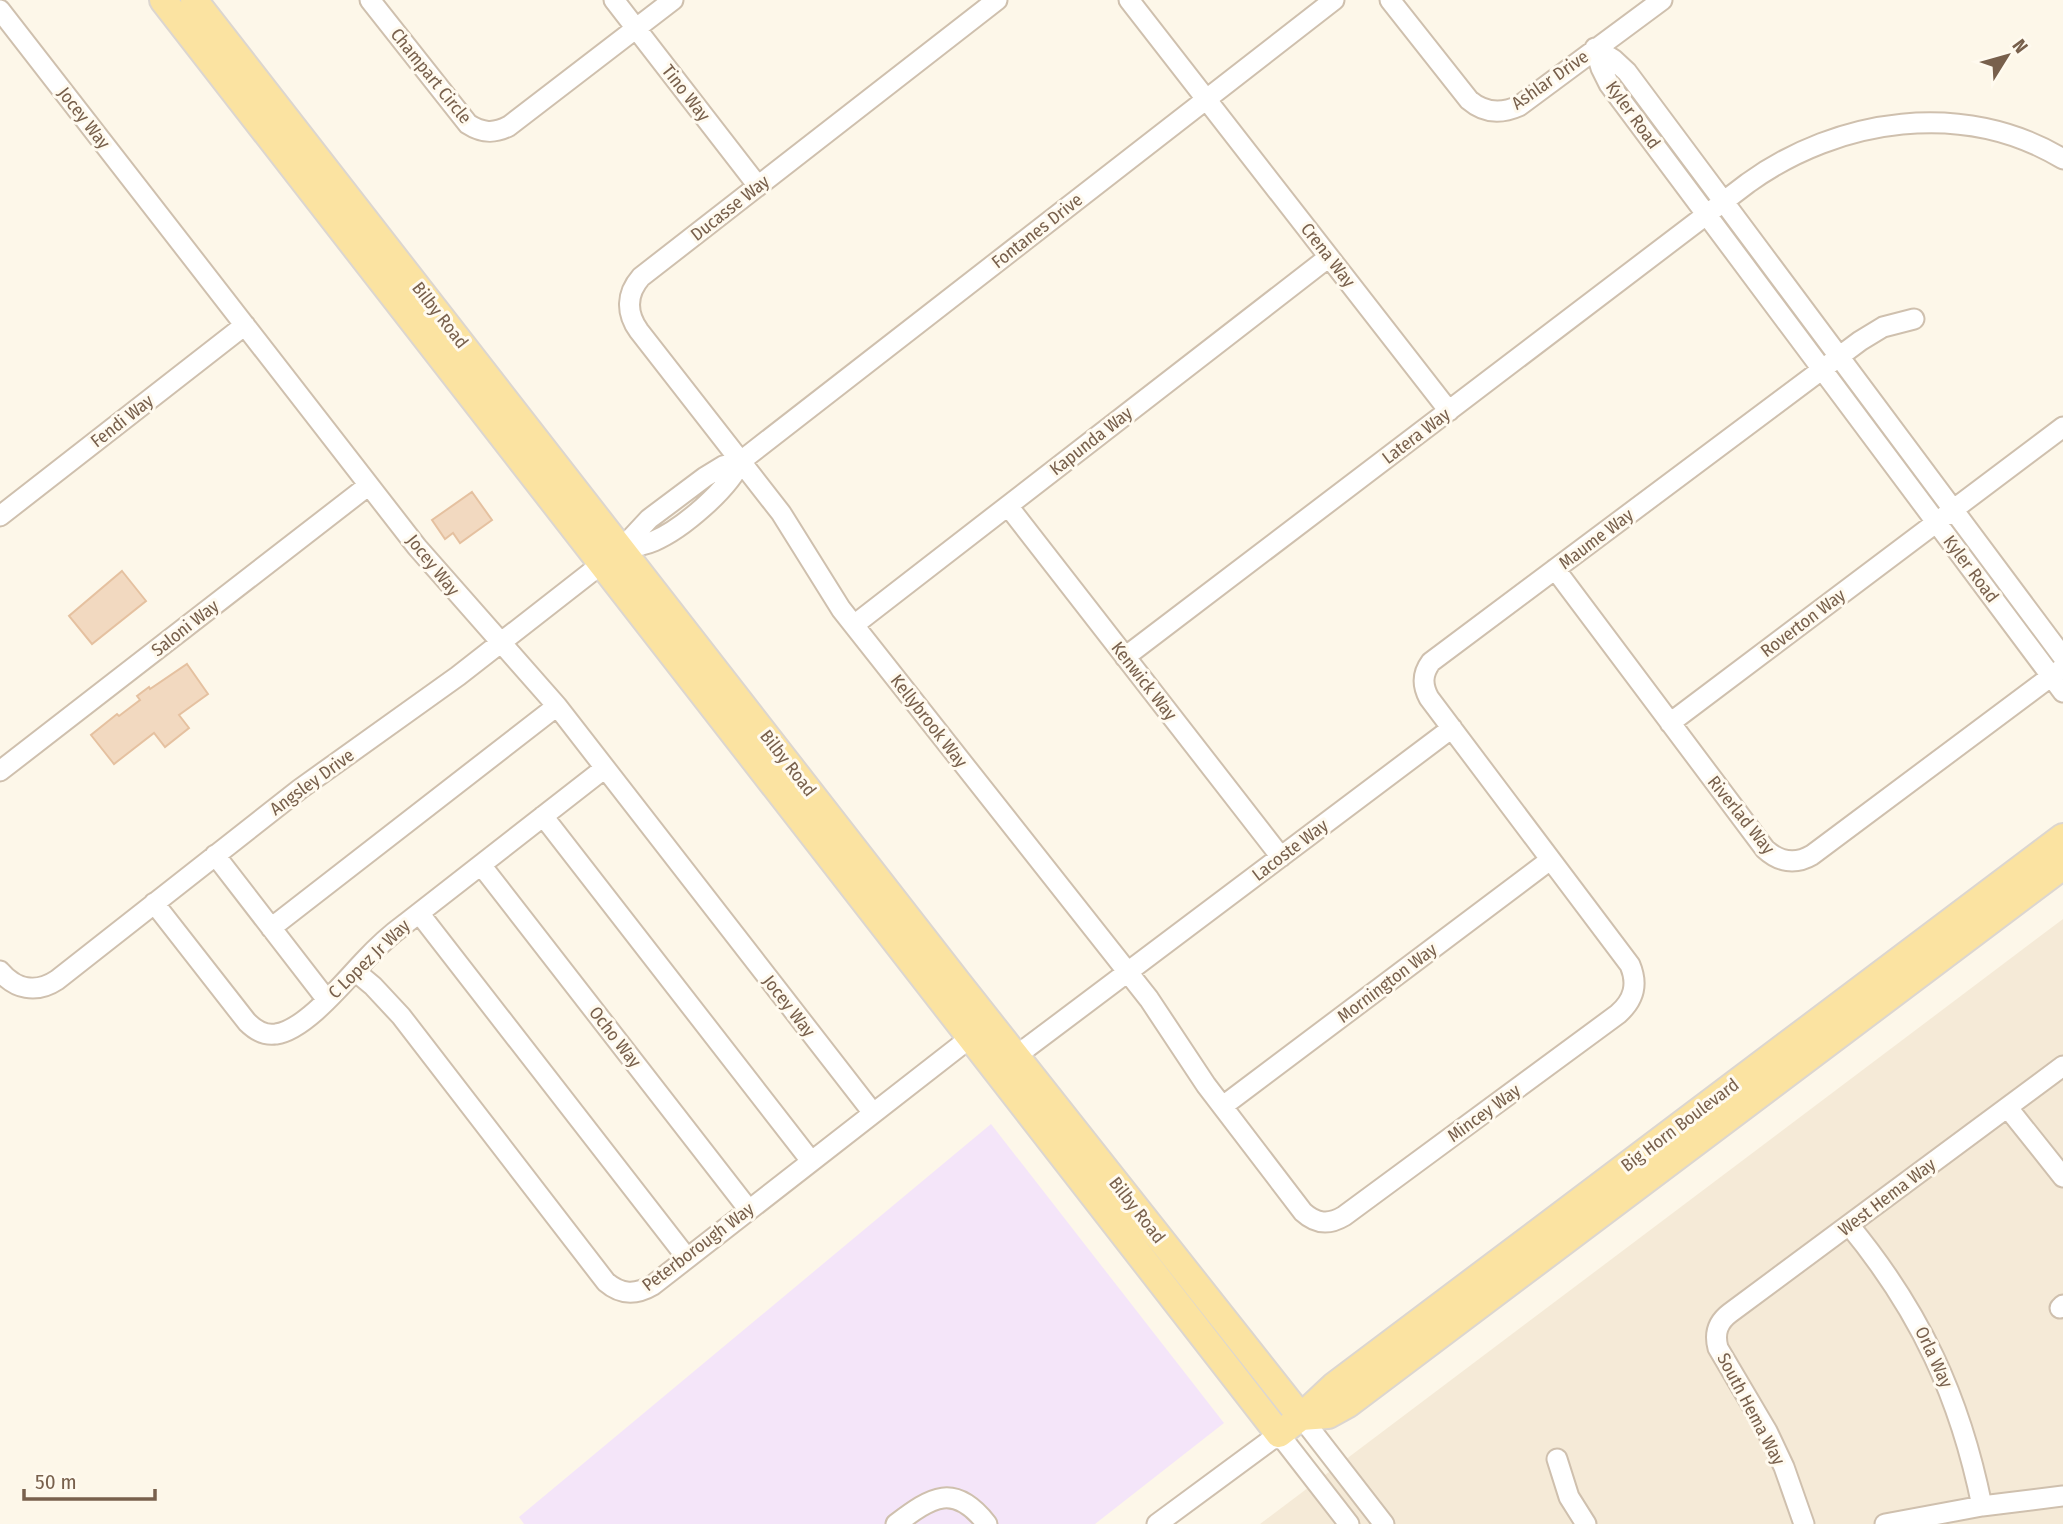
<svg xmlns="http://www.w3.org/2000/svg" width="2063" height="1524" viewBox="0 0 2063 1524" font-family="'Fira Sans Condensed',sans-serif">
<rect width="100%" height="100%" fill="#fdf7e9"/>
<path fill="#f5ead7" d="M2063,919V1524H1260Z"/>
<path fill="#f4e5f9" d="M991,1124L1224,1423L1095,1524H524L519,1517Z"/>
<path fill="#f2d9c0" stroke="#e5c1a0" stroke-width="2" d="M472,492L492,520L460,543L453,533L445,539L432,520Z
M122,571L146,601L92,644L69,616Z
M187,664L208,694L179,715L189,728L165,747L154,733L114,764L91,735L117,714L119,716L140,700L137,696L149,687L150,689Z"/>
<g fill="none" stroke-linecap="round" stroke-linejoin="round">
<g stroke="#cfc0ae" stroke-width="23">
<path id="minor" d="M370,0L468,124C482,133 494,134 509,126L673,0
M614,0L758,186
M997,0L641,277C626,294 626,313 639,331L781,513L841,609L1149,999L1206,1085L1303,1212C1316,1224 1329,1225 1344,1216L1618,1014C1634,1000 1638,984 1630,965L1429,698C1422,685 1422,674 1431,662L1860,341L1883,327L1914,319
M1129,0L1449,411
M1390,0L1469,100C1484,113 1501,114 1519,106L1662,0
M0,10L417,547L557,706L873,1113
M1595,48L1601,68L1609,84L2063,692
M1595,48L1613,59L1627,72L2063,657
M1008,506L1281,857
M0,516L245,325
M622,548C633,547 643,546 654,541C682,529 729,489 741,461
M1555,569L1765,849C1779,862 1795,865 1812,855L2061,669
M854,625L1329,257
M1125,657L1748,183C1838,118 1964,99 2063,159
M1670,723L2063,427
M0,771L369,485
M543,816L811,1161
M215,855L327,1000
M481,865L749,1210
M154,903L247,1022C255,1030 264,1036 276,1034C305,1030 344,982 364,961C377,947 390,935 405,924L605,768
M419,913L687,1258
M271,928L557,706
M0,971C15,989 36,994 57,980L300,789L458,676L622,548L649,519L705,477L723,466L741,461L1334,0
M355,971L373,986L401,1016L606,1282C621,1295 636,1295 653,1285L970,1038
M1016,1056L1452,728
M1223,1106L1550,860
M2008,1108L2063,1177
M1849,1225C1920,1311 1960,1397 1982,1506
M2060,1308L2063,1305
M1301,1417L1384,1524
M1557,1459L1569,1497L1586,1524
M896,1524C932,1497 954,1482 987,1524
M1157,1524L1279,1434L1349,1524
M1804,1524L1784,1467L1767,1431L1718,1348C1714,1333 1718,1322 1730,1313L2063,1066
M1885,1524L1982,1506L2063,1496"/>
</g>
<g stroke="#dcd6d0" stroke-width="30">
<path id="major" d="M163,0L1279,1434L1301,1417L1334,1386L2063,837
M194,0L959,984L1301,1417
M1301,1417L1328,1415L1348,1404L2063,866"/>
</g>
<use href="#minor" stroke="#fff" stroke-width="19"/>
<use href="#major" stroke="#fbe3a1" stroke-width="26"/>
</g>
<g text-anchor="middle" stroke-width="6" stroke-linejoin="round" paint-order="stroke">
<g font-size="18" fill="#78604c" stroke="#fffaef">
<text transform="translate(431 76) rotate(51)" y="6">Champart Circle</text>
<text transform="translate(1550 80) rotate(-35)" y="6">Ashlar Drive</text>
<text transform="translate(686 93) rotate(52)" y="6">Tino Way</text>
<text transform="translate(1633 115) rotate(54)" y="6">Kyler Road</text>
<text transform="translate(84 118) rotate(52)" y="6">Jocey Way</text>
<text transform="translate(730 208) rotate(-38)" y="6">Ducasse Way</text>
<text transform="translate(1037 231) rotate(-38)" y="6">Fontanes Drive</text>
<text transform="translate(1328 255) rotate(52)" y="6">Crena Way</text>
<text transform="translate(440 315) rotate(52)" y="6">Bilby Road</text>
<text transform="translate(122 421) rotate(-38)" y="6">Fendi Way</text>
<text transform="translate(1416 436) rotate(-37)" y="6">Latera Way</text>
<text transform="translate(1091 441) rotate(-38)" y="6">Kapunda Way</text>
<text transform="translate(1596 539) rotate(-37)" y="6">Maume Way</text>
<text transform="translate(433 565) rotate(51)" y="6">Jocey Way</text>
<text transform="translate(1971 569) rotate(53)" y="6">Kyler Road</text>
<text transform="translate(1803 623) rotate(-37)" y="6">Roverton Way</text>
<text transform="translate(185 628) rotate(-38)" y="6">Saloni Way</text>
<text transform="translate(1144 681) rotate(52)" y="6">Kenwick Way</text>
<text transform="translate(929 721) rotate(52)" y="6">Kellybrook Way</text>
<text transform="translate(788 763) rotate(52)" y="6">Bilby Road</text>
<text transform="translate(312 782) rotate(-36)" y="6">Angsley Drive</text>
<text transform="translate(1741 815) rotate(51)" y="6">Riverlad Way</text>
<text transform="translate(1290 850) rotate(-37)" y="6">Lacoste Way</text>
<text transform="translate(369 959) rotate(-44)" y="6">C Lopez Jr Way</text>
<text transform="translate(1387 983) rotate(-37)" y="6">Mornington Way</text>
<text transform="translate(789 1006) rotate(52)" y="6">Jocey Way</text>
<text transform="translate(615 1037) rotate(52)" y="6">Ocho Way</text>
<text transform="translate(1484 1113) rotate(-36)" y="6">Mincey Way</text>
<text transform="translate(1680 1125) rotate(-37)" y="6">Big Horn Boulevard</text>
<text transform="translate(1887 1197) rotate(-37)" y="6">West Hema Way</text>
<text transform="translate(1137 1210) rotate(52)" y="6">Bilby Road</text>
<text transform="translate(698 1247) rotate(-37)" y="6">Peterborough Way</text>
<text transform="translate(1934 1357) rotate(65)" y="6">Orla Way</text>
<text transform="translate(1751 1409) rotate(62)" y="6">South Hema Way</text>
</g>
</g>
<g transform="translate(2007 56) rotate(53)" stroke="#fffaef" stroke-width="5" paint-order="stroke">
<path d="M0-5L12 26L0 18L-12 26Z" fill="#78604c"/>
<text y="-10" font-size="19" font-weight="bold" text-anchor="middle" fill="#78604c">N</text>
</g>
<path d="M24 1489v10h131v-10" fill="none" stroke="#78604c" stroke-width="3.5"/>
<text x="35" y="1489" font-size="21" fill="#78604c" stroke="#fffaef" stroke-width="5" paint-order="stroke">50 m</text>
</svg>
